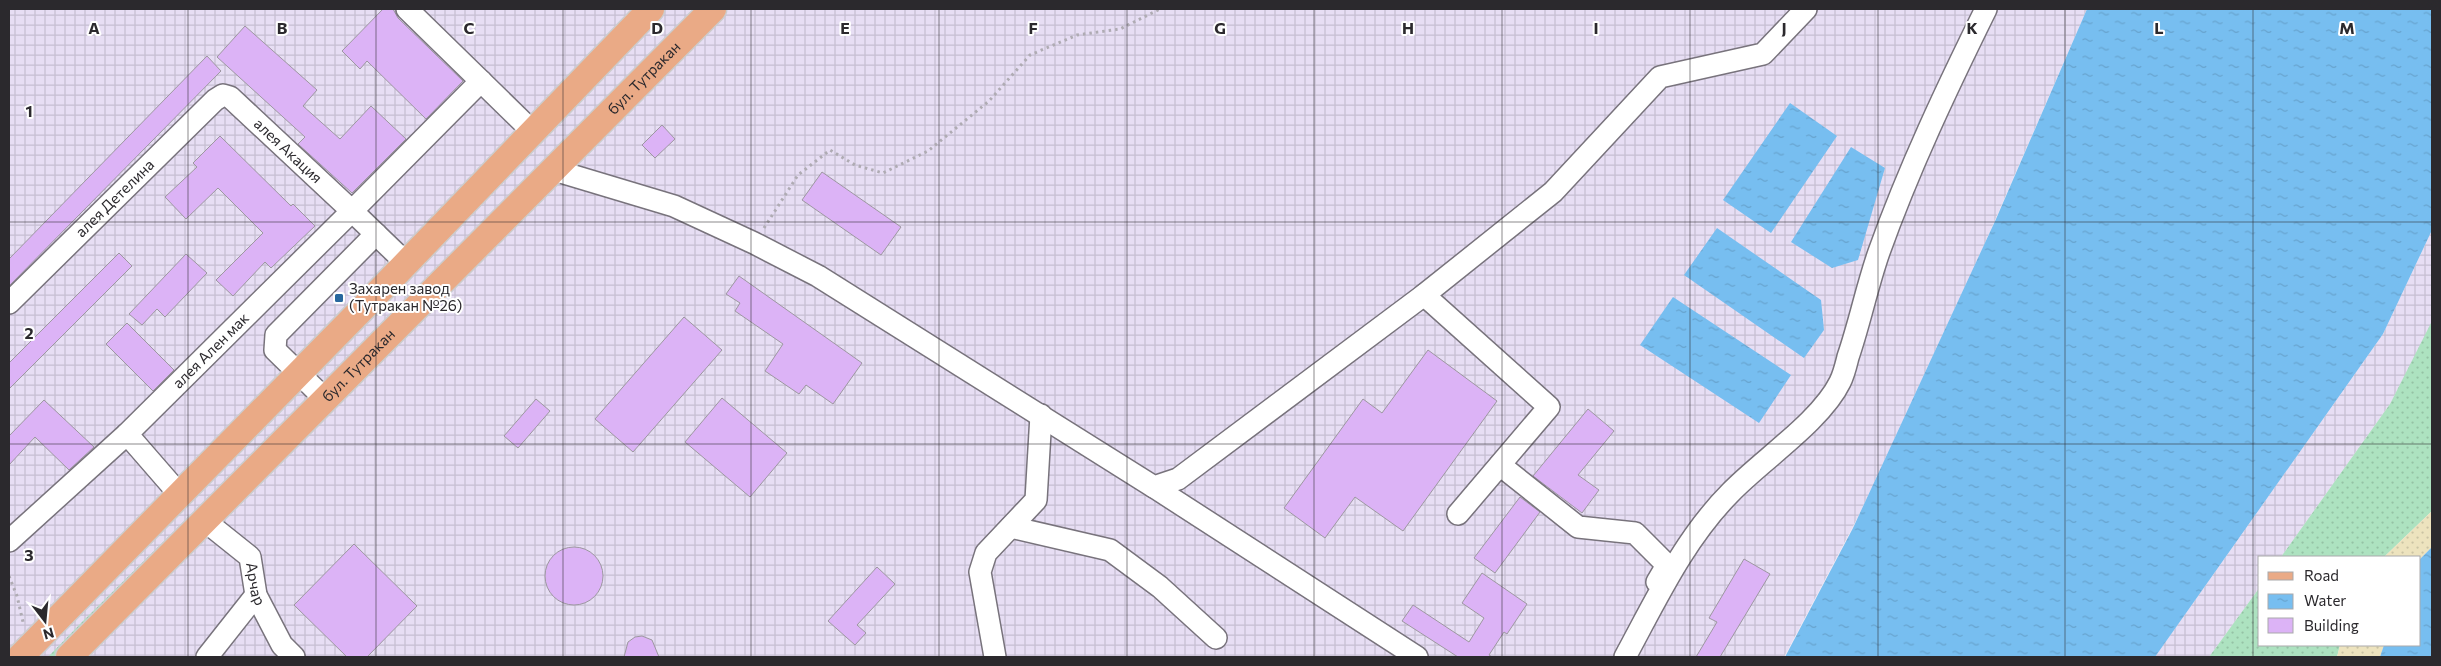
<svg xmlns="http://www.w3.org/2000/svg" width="2441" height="666" viewBox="0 0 2441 666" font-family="Commissioner,sans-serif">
<defs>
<pattern id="industrial-grid" width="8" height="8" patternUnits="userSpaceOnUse" patternTransform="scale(1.25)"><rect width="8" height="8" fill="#e7def4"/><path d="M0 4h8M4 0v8" fill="none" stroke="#c6bed2"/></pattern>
<pattern id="grass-dots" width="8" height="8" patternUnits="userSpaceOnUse" patternTransform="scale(1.25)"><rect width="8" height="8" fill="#ade2c0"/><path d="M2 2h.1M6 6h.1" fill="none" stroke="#95c2a5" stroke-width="1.8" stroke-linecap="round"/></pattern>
<pattern id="sand-dots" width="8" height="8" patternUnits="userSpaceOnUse" patternTransform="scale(1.25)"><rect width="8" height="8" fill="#ede3be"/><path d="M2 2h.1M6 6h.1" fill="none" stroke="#cbc3a4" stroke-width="1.8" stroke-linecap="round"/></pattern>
<pattern id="water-ripples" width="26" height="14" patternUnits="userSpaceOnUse" patternTransform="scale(1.25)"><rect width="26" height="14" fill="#77bef0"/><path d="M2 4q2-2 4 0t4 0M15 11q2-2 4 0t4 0" fill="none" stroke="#67a3ce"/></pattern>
</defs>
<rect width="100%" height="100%" fill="#f0eaf4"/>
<path fill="url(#industrial-grid)" d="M9,9H2087L1985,243L1859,515L1784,657H9Z
M2432,230V324L2390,404L2281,557H2260V587L2209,657H2155L2383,334Z"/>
<path fill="url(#grass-dots)" d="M2432,321V511L2384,557H2281L2390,404Z
M302,405L59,657H48L82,622Z
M2260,587V645H2340L2337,657H2209Z"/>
<path fill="url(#sand-dots)" d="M2432,511V547L2420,559L2384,557Z
M2340,645H2384L2380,657H2337Z"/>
<path fill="url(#water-ripples)" d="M2087,9H2432V230L2383,334L2155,657H1785L1853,528L1996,219Z
M1790,103L1837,136L1771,233L1723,200Z
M1851,147L1885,168L1858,260L1832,268L1791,242Z
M1717,228L1821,300L1824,330L1804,358L1684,275Z
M1673,297L1791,375L1759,423L1640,345Z
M2432,547V657H2380L2384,645H2420V559Z"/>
<path fill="#dcb3f6" stroke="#9d97a1" d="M383,9H393L398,18L463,81L426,119L367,61L360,69L342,51Z
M245,26L317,90L303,106L340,139L371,106L406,139L352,193L298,144L305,137L217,57Z
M207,56L221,71L9,286V259Z
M662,125L675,139L655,158L642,145Z
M220,136L291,206L293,204L315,226L271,268L265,262L233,296L216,280L263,233L218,188L186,219L165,197L197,167L193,163Z
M822,172L901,227L881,255L802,200Z
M119,253L132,266L9,389V363Z
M186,254L207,273L165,317L157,309L142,325L129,314Z
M739,276L862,363L833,404L806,385L799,394L765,371L783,344L735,311L740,303L726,294Z
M684,317L722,350L633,452L595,419Z
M127,323L174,370L153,391L106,344Z
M1428,350L1497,401L1403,531L1355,497L1325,538L1284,508L1363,399L1382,413Z
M722,398L787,453L750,497L685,442Z
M536,399L550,411L518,448L504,436Z
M44,400L94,447L69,470L35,437L9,465V436Z
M1588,409L1614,431L1578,475L1599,490L1582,513L1533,476Z
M1520,497L1540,512L1495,573L1474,558Z
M354,544L417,606L367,657H347L294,605Z
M545 576a29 29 0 1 1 58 0a29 29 0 1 1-58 0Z
M1744,559L1770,574L1720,657H1696L1717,622L1709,618Z
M877,567L895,584L857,625L866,633L855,645L828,621Z
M1482,573L1527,604L1507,634L1504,632L1489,655L1492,657H1458L1402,621L1413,605L1469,642L1484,618L1462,603Z
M642,636L652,640L659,657H624L628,642L635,637Z"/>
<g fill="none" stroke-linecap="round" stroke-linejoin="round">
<g stroke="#78737c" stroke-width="24">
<g id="minor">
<path d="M407,9L533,132"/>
<path d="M554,170L674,206L754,243L818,276L1154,487L1178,479L1424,295L1553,192L1660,77L1763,54L1806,9"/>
<path d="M1424,295L1549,407L1458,514"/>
<path id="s1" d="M9,303L215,100L223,95L230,97L352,211L481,81"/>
<path d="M326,400L275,350L276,335L376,234"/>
<path d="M1500,465L1578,527L1635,533L1667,565L1657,582"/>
<path d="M1154,487L1417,657"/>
<path id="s2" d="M180,495L127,434L352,211L406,263"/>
<path id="s3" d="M205,521L250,557L256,595L282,645L294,657"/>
<path d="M1011,527L1110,550L1160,587L1216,638"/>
<path d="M9,541L127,434"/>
<path d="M207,657L256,595"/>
<path d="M995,657L980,572L986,553L1036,500L1041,415"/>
<path d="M1625,657C1656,600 1684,539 1731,492C1762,460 1821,421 1840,382C1844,374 1846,365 1848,357C1860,322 1867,286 1879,252C1909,168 1947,88 1986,9"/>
</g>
</g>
<g stroke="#cccccd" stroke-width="29">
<g id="major">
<path d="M20,657L366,305L651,9"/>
<path id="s4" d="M69,657L713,9"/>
</g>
</g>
<path stroke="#afabb3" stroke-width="3" stroke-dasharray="2.5 4" stroke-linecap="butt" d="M764,228L798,175L830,150L855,165L883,173L928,151L989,101L1030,55L1077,35L1120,29L1160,9
M9,576L17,596L23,622"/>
<use href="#minor" stroke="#fff" stroke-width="21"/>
<use href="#major" stroke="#eaaa86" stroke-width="26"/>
</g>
<path fill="none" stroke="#2b292d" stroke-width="1" stroke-opacity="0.55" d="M188,9V657M376,9V657M563,9V657M751,9V657M939,9V657M1127,9V657M1314,9V657M1502,9V657M1690,9V657M1878,9V657M2065,9V657M2253,9V657M9,222H2432M9,444H2432"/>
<rect fill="#28679e" stroke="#fff" stroke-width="2" x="334" y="293" width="10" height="10" rx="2.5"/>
<g text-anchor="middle" stroke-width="4" stroke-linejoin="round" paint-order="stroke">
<g font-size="15" fill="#2b292d" stroke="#fff">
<text dy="5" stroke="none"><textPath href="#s4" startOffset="816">бул. Тутракан</textPath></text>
<text dy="5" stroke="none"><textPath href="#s1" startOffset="385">алея Акация</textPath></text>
<text dy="5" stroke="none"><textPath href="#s1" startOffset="149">алея Детелина</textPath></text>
<text dy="5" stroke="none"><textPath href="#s2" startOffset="199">алея Ален мак</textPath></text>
<text dy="5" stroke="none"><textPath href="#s4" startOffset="411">бул. Тутракан</textPath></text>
<text dy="5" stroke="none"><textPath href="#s3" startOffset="85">Арчар</textPath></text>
</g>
<g font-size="15" fill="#2b292d" stroke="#fff" text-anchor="start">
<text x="349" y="294">Захарен завод<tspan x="349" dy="17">(Тутракан №26)</tspan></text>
</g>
</g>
<g font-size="16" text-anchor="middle" font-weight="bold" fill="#2b292d" stroke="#fff" stroke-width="4" stroke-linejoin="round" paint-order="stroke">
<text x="94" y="34">A</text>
<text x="282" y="34">B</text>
<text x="469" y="34">C</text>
<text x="657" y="34">D</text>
<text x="845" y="34">E</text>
<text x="1033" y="34">F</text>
<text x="1220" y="34">G</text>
<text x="1408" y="34">H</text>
<text x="1596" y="34">I</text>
<text x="1784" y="34">J</text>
<text x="1972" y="34">K</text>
<text x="2159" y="34">L</text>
<text x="2347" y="34">M</text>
<text x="29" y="117">1</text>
<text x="29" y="339">2</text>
<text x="29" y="561">3</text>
</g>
<rect width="2441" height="666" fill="none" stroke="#2b292d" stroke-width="20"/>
<rect x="2258" y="556" width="162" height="90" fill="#ffffff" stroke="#aaa9ab"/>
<rect x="2268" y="572" width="25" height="8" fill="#eaaa86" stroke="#aaa9ab"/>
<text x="2304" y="581" font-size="15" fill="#2b292d">Road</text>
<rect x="2268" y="594" width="25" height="15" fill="url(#water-ripples)" stroke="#aaa9ab"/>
<text x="2304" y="606" font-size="15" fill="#2b292d">Water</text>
<rect x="2268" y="618" width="25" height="15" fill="#dcb3f6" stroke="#aaa9ab"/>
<text x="2304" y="631" font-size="15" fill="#2b292d">Building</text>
<g transform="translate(45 621) rotate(164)" stroke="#ffffff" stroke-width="4" paint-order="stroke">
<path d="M0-4L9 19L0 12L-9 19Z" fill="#2b292d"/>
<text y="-8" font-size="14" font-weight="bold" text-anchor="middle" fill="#2b292d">N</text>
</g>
</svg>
